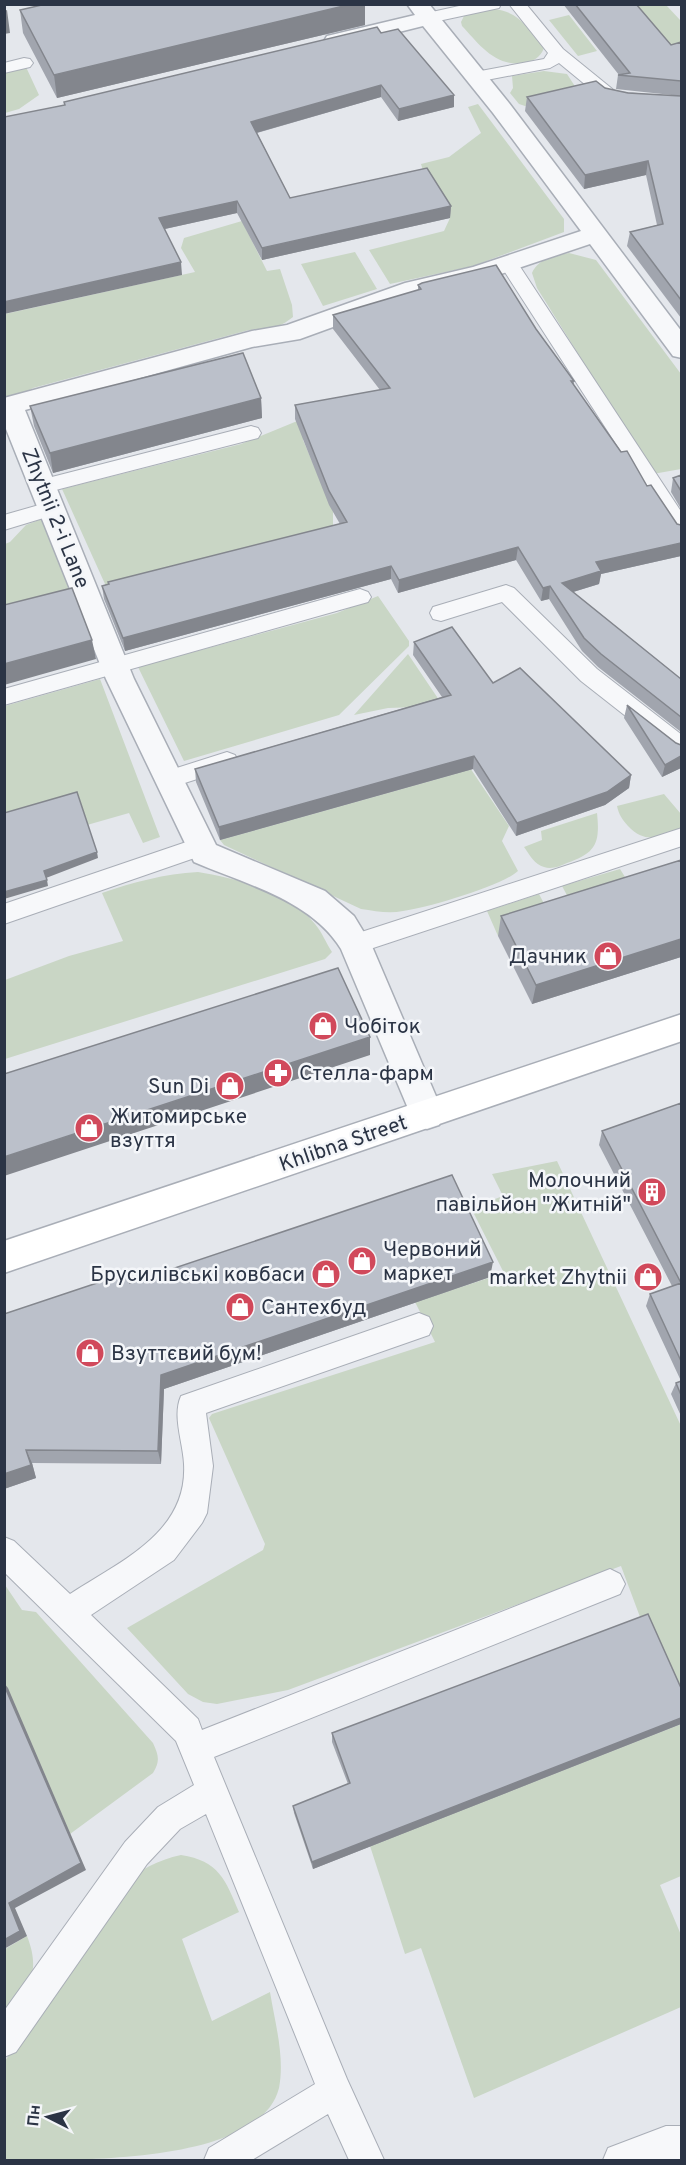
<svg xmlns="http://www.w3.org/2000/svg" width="686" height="2165" viewBox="0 0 686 2165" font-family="Overpass,sans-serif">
<rect width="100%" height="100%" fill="#e4e7ec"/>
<path fill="#c9d6c5" d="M627,5H666L681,21V52L670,55Z
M493,9C519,11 529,29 544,48C540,58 534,61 523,63C495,67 479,44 462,26L461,22L464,16Z
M569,15L597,51L578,56L549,20Z
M26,67L39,95L19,109L5,113L4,72Z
M544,71L567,74L578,91L525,106L519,104L510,93L513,88L512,76Z
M478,104L564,219V232L473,266L390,284L369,250L444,231L450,218L426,180L421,164L449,157L481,133L468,107Z
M242,221L267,271L280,269L292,305L293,317C277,330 268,328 249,330L33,388L5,404V314L195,272L181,248L184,238Z
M355,252L377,289L323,306L301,264Z
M569,253L596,260L681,374V469L653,474L537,288L532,273C539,258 554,256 569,253Z
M307,417L303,440L333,511V539L110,595L62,489L241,444Z
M47,517L77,606L5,625V544L10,542L26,525Z
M378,596L409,641V646L339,715L184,761L138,667L337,613Z
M408,654L460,731L452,741L509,826L502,841L518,871C502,886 427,908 403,911C389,914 375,911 361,909L224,845L220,840L455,774L419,707L388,708L354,715Z
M100,679L160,837L143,843L129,813L87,825L5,820V706Z
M664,794L681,814V830C660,836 646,845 628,826C622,819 619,815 617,806Z
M597,813C600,842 597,853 567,863C560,866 552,870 544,867C535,865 529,854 524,847L542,840L541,831Z
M620,869L635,893L576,912L562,886Z
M198,872C238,879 288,890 315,924C322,932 326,943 332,952L325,959L5,1059V980L69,956L123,941L102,893C134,882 164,874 198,872Z
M539,894L552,919L498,936L487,911Z
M557,1161L681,1426V1711L643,1625L621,1566L288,1690L217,1704L203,1702L188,1694L127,1628L263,1550L265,1544L209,1418L212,1414L435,1342L415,1302L504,1273L471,1208L503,1196L492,1174Z
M5,1585L22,1610L36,1612L153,1743C159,1756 160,1761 153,1773L70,1834L5,1690Z
M681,1724V1876L660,1885L681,1935V2007L474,2098L421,1948L405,1954L370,1846Z
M181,1855C219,1861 225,1879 239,1912L182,1939L212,2021L270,1992C275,2023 285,2057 279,2088C260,2165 73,2160 5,2160V2061L122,1885C139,1870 158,1860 181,1855Z
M27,1936C43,1977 25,1988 5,2023V1949Z"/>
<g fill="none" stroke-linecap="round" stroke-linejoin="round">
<g stroke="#a9aeb7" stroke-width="2">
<path id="lane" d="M468,4H501L499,8L429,23L421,18L423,14Z
M509,4H526L563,49L616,92L682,98V108L626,105L604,100L559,63L550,68L476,82L470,81L467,77L470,73L544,59L548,53Z
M24,58L30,59L33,63L30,67L4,73V63Z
M508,257L515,259L682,513V537L675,535L499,263Z
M251,426L258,428L261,433L258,438L44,493L37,491L34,486L37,481L44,479Z
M53,501L60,503L63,508L60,513L4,530V515Z
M506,585L514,588L597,669L682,735V757L674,754L581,681L502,602L441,621L433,619L430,613L433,607Z
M360,589L368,592L371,597L368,602L4,705V689Z
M227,752L235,755L238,761L235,767L169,788L161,785L158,779L161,773Z
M682,828V846L355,954L346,951L343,944L346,937Z
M201,837L209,839L213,846L209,853L4,924V904Z
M419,1313L429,1317L433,1326L429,1335L206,1413L213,1466L207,1513L202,1523L174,1560L91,1615L198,1719L202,1730L610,1569L620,1574L625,1584L620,1594L214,1757L347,2079L384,2160H349L328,2114L252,2160H204L209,2148L315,2084L206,1814L180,1829L147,1864L16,2052L4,2057V2011L125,1842L158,1807L194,1785L176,1741L4,1572V1537L14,1541L70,1594C119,1562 188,1533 184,1464C183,1442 172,1416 181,1396Z
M666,2126H682V2160H603L608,2148Z"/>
</g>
<g stroke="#a9aeb7" stroke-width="3">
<path id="street" d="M407,4H429L509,103L682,332V358L673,356L590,244L489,278L421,295L300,339L252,347L25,410L134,679L216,845L325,891L354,916L371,944L444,1115L439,1125L427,1129L415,1125L341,949C311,900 245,884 194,862L106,679L4,424V398L252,331L287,325L405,283L473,267L581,231L493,113L423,26L335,48L327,46L324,41L327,36L415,15Z"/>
</g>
<g stroke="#a9aeb7" stroke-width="3">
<path id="secondary" d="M682,1014V1041L4,1273V1241Z"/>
</g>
<use href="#lane" fill="#f7f8fa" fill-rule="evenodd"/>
<use href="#street" fill="#f7f8fa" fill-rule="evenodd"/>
<use href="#secondary" fill="#fff" fill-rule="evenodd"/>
</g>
<path fill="#a1a5ae" d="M46,4H365V25L57,98L23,33L20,10Z
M563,4H636L671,45L681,42V96L616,89L618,75H619Z
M381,33L454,95V107L398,121L381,97L257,133L290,198L451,206L450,218L262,260L237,213L165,229L182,275L64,105V102Z
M605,88L628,93L681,96V318L627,246L630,232L657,225L646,175L584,189L525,111L527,97Z
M418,285L536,329L574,381V385L621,452L677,524L681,525V556L601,574L599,584L573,592L681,679V732L598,667L582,651L549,599L541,601L516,560L398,593L391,579L125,651L104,599L102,586L108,585V582L340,524L329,505L295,419V405L380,390L333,329V315L418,290Z
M261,398L262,418L53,473L34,426L30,406Z
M681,475V509L671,492L673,478Z
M414,642L493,683L631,775L629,788L605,805L516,836L473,769L220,840L196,782L195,769L442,697L413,655Z
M627,705L676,743L681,745V768L662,777L624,718Z
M681,860V957L532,1004L498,936L501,916Z
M681,1103V1416L671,1394L676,1383L681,1381L646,1306L650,1294L672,1286L599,1145L602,1131Z
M490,1277L164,1389L161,1464L32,1463L36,1478L4,1489V1314L130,1283Z
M681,1688V1724L313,1869L294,1813L293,1806L348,1784L332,1742V1733Z"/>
<path fill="#83868d" d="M352,4H365V25L57,98L54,75Z
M7,10L10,33L4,34V11Z
M381,85V97L252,134L251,122Z
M454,95V107L398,121L399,109Z
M648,161L646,175L584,189L585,175Z
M237,201V213L160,230L159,218Z
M451,206L450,218L262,260V248Z
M181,262L182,275L4,314V302Z
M261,398L262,418L53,473L50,453Z
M681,543V556L601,574L599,584L560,596L562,583L596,562Z
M518,547L516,560L398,593L399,580Z
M391,566V579L125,651L123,638Z
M550,586L549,599L541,601L543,588Z
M92,640L96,659L4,685V664Z
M474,756L473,769L220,840L219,827Z
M681,756V768L662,777L665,765Z
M631,775L629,788L605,805L516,836L517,823Z
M97,852L98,858L46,878L44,871Z
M47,880L48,886L4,899V892Z
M681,939V957L532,1004L536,985Z
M370,1037V1055L4,1176V1157Z
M493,1262L490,1277L164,1389L161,1464L158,1451L161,1375Z
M26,1450L32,1463L36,1478L4,1489V1474Z
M4,1683L8,1688L86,1870L15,1908L27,1936L4,1949V1940L9,1903Z
M681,1718V1724L313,1869L312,1862Z"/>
<path fill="#bbc0ca" stroke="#83868d" stroke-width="1.5" d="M46,4H352L54,75L20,10Z
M575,4H636L671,45L681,42V81L618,75L630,73Z
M377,27L381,33L398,29L454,95L399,109L381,85L251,122L290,198L427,168L451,206L262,248L237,201L159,218L181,262L4,302V117L65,105L64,102Z
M596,81L605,88L628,93L681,96V300L630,232L663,224L648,161L585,175L527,97Z
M496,265L536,329L574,381H571L621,452L627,451L647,486L651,485L677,524L681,525V543L596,562L601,571L562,583L681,679V717L601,654L584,638L550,586L543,588L518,547L399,580L391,566L123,638L102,586L109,584L108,582L347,522L329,491L295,405L390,388L333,315L421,289L418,285L422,283Z
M243,353L261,398L50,453L30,406Z
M681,475V491L673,478Z
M72,588L92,640L4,664V605Z
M452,627L493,683L520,668L631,775L607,792L517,823L474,756L219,827L195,769L451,695L414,642Z
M627,705L676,743L681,745V756L665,765Z
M77,792L97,852L44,871L47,880L4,892V813Z
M681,860V939L536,985L501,916Z
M338,968L370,1037L4,1157V1074Z
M681,1103V1361L650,1294L681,1283L602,1131Z
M452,1175L493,1262L161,1375L158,1451L26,1450L31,1465L4,1474V1314L127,1273L130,1283Z
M681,1381V1395L676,1383Z
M648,1614L681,1688V1718L312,1862L293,1806L350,1783L332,1733Z
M4,1685L81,1863L9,1903L20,1931L4,1940Z"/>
<defs>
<g id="shop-disc" transform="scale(1.5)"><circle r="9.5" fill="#d1495b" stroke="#f4f6f9"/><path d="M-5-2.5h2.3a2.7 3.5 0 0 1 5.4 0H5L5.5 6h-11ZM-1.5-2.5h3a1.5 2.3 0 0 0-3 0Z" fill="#fff"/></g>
<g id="pharmacy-disc" transform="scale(1.5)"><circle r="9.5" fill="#d1495b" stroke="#f4f6f9"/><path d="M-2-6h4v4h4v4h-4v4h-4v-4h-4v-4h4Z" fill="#fff"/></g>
<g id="building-disc" transform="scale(1.5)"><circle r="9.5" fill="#d1495b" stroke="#f4f6f9"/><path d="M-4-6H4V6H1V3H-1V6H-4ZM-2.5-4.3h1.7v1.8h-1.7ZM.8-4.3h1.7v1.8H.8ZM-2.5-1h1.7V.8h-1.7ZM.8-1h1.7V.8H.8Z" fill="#fff"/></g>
</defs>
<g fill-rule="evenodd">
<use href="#shop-disc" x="608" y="956"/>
<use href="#shop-disc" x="323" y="1026"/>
<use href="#pharmacy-disc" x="278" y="1073"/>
<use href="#shop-disc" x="230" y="1086"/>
<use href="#shop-disc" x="89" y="1128"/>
<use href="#building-disc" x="652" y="1192"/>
<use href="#shop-disc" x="362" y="1261"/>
<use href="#shop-disc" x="326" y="1274"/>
<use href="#shop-disc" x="648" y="1277"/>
<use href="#shop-disc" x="240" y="1307"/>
<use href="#shop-disc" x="90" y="1353"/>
</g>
<g text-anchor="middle" stroke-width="5" stroke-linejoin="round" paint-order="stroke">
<g font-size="21" fill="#2b3445" stroke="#f4f6f9">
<text transform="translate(56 518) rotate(68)" y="7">Zhytnii 2-i Lane</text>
<text transform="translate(343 1143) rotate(-19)" y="7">Khlibna Street</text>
</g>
<g font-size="21" fill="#2b3445" stroke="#f4f6f9" text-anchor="start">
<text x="587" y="963" text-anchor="end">Дачник</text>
<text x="344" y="1033">Чобіток</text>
<text x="299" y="1080">Стелла-фарм</text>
<text x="209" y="1093" text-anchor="end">Sun Di</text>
<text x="110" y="1123">Житомирське<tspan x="110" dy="24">взуття</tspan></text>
<text x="631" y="1187" text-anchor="end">Молочний<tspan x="631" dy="24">павільйон "Житній"</tspan></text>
<text x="383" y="1256">Червоний<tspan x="383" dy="24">маркет</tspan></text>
<text x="305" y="1281" text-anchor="end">Брусилівські ковбаси</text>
<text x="627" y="1284" text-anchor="end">market Zhytnii</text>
<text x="261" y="1314">Сантехбуд</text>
<text x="111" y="1360">Взуттєвий бум!</text>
</g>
</g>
<rect width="686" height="2165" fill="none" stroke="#2b3445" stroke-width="12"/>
<g transform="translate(48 2117) rotate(276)" stroke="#f4f6f9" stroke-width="4.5" paint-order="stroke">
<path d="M0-4.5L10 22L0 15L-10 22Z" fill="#2b3445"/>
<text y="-9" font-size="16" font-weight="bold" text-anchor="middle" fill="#2b3445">Пн</text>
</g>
</svg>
